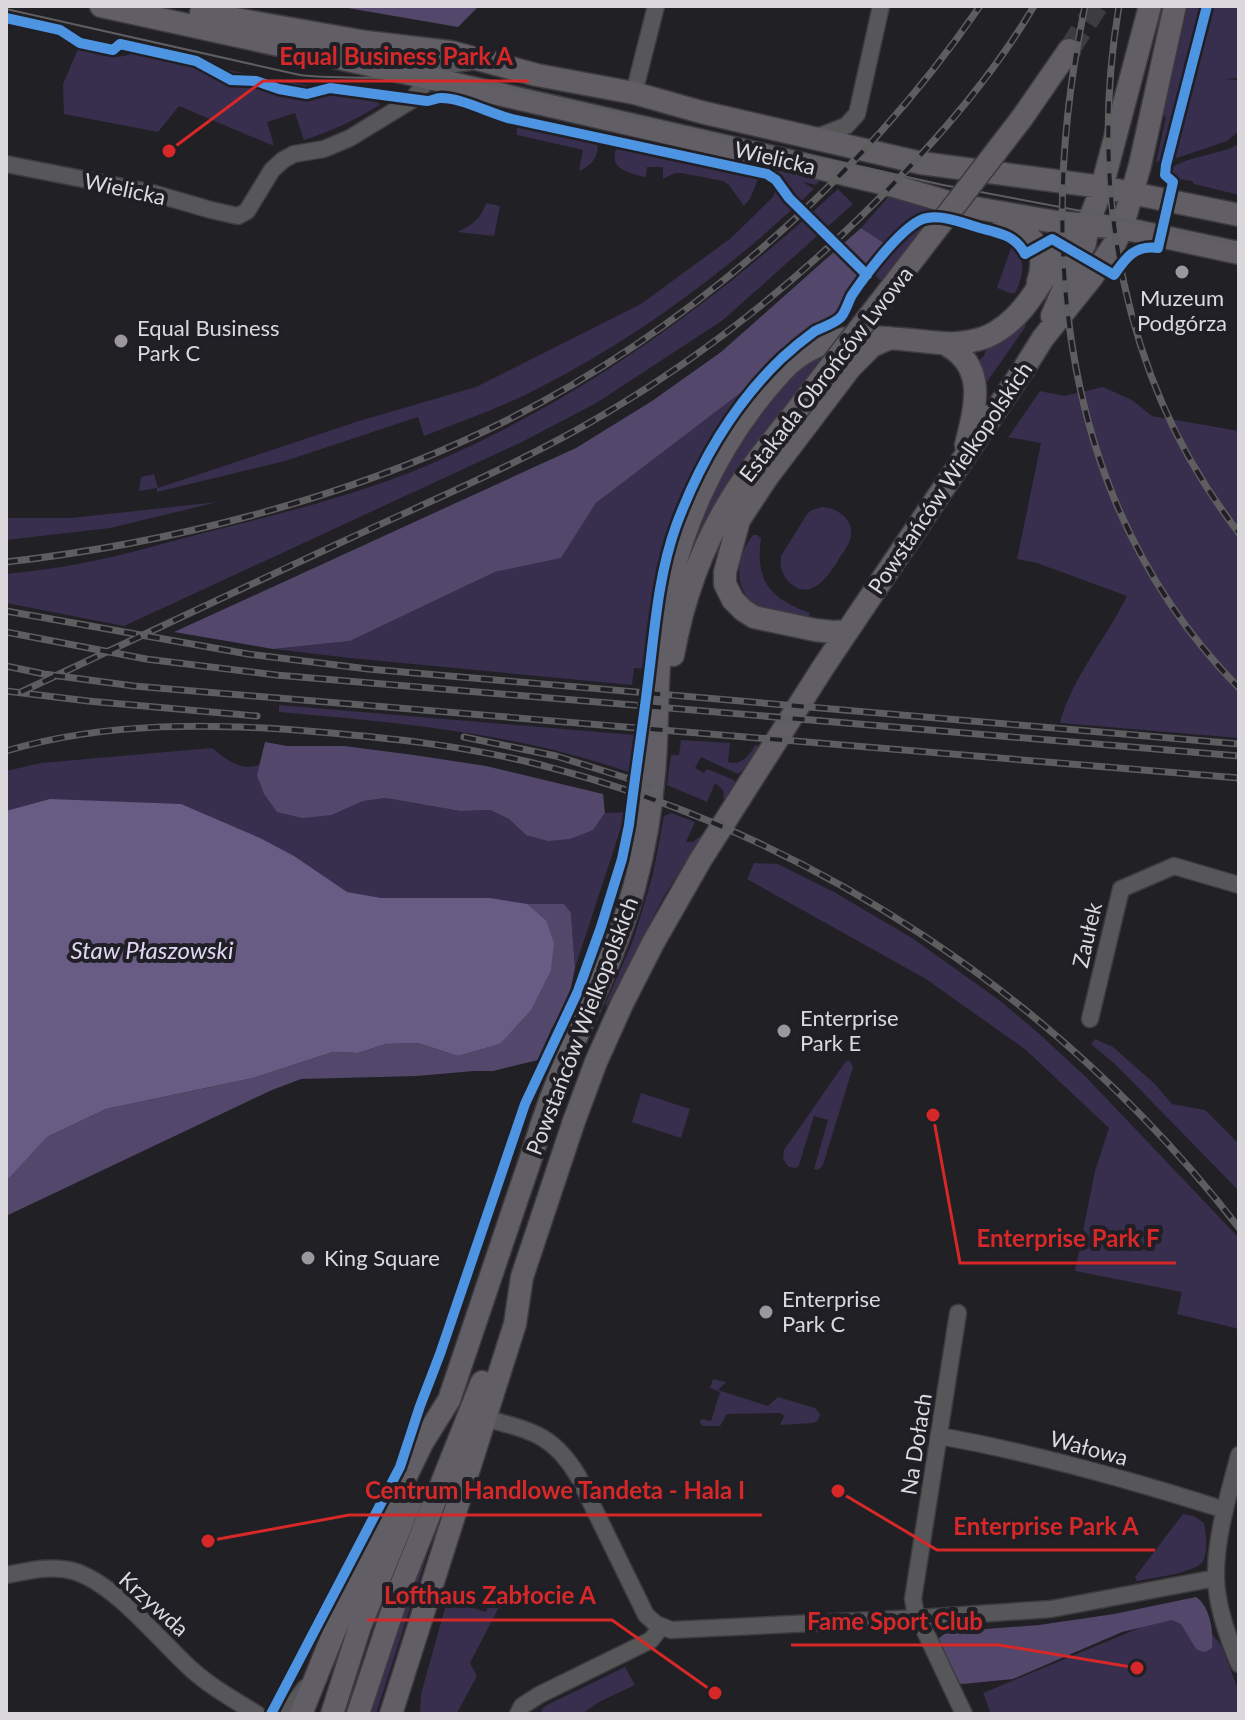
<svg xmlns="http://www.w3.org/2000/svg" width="1245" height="1720" viewBox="0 0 1245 1720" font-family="Lato,sans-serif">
<rect width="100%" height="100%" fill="#212024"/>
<path fill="#382e4e" d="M1188,6H1204L1164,161L1156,162L1166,117L1163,116Z
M1210,6H1239V78L1223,79L1239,80V131L1227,141L1171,160Z
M78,49C98,54 116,62 135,52L352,94L381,104C356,120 332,131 304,140L295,113L267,122L274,146L179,106L158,132L64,114L63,84Z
M517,124L598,143C598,158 592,165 579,171L583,150L517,135Z
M1239,144V195L1194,184L1191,180L1190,181L1170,177L1169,171C1179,157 1221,155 1239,144Z
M617,147L751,175L758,179L750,199L744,206L729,185L723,181L681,173H675L663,179V167H647L646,176L643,177C626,171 608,169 617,147Z
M781,168L822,178L816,185L803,182L814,189C731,268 638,338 537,389C501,408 461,421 424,436L418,417L285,461L157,492V488L139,491L141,477L154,474L158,488L359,421L476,387L641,304L731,238L773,197L775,192L770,183L786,201L793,195L792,188L788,189L773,171Z
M838,189L853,204L723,320L598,402L522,442L124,626L6,603V574C30,571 54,569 78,564C121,556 165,543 207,532C287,512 369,492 444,458C591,393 721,297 838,189Z
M891,194L931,210L928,214L912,219L887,245L861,228Z
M486,203L500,206L494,236L457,232C471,226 481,219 486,203Z
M926,221L925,227L887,279L880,280L875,275V269C889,253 905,228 926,221Z
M1013,242C1025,260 1025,273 1015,293H1010L997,288Z
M1022,323L1026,326L984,386L976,363L984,356L987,347Z
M825,353L731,478L710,516L693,552L691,551C708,494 736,444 773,397C783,386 791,374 803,365C809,360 818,357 825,353Z
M1103,387L1132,400L1152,416L1239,431V738L1060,723C1072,677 1106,639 1127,596L1037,563L1017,559L1041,443L1007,437L1009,436L1040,391L1064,396Z
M747,388C715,433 684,482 669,535C656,579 652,624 645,669L634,668L632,685L350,658L273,649L350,641L495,572L561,558L596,503Z
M218,502L110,528L6,540V518H71Z
M822,507C839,508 856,521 850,540C847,548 841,555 837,562C826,580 808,603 787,580C781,572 780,565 781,556L807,514L812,510Z
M753,535H757L761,538C755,582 770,598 810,613L808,621C796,618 783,617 771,613C734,601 731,563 753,535Z
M279,705L635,735L631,773C515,732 400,723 279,712Z
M681,740L730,743L728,762C741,766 749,756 755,745L759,746L742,771L738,774L701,757L695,768L704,773L707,769L734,780L735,784L724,800L723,790L715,783L707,802L667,785L671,755H679Z
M212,748C226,759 242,773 261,764L257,776L332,815L363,801L386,798L460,811L490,810L509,819L526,835L593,830L605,813L626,812L575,968L571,913L356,921L6,830V771L41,763Z
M671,813L695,822L686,842H693L703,834L663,898L607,1006L605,1005L632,943L640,918L653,874L664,816Z
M754,863L778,864L834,892L912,938L999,1000L1036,1031L1086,1077L1239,1238V1329L1177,1314L1182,1292L1075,1271L1095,1171L1109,1128L1026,1050L926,979L747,879Z
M1095,1039L1113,1047L1155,1084L1172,1104L1205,1110L1239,1144V1191L1115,1064L1091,1044Z
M846,1061H850L853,1067L823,1165L818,1170L814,1169L828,1120L814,1116L799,1165L796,1168L789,1167L783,1159L784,1150Z
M641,1093L690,1109L681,1138L632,1122Z
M713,1379L726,1382L718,1390L768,1406L778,1397L815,1408L820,1414L818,1420L813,1423L780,1425L784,1416L780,1413L727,1414L720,1426H703L700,1423L701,1419L711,1421L720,1392L710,1388Z
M1183,1514L1194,1516L1204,1523C1206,1532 1208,1552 1203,1561C1197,1573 1151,1578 1137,1581L1135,1577Z
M424,1554L427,1555L376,1714H371L397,1626Z
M476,1599L473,1608L486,1612L489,1604L499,1607L470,1663L477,1676L457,1713L420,1714L421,1694L445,1608Z
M1190,1607L1221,1645L1239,1692V1714H991L983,1693Z
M625,1667L635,1685L599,1702L582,1714H540L543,1708L547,1705Z"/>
<path fill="#53476c" d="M336,6H479L458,27Z
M861,228L887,245L849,292L838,312L815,325L790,344L747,388L596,503L561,558L495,572L350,641L273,649L174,632L576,448L652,401L721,352Z
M265,742L287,746H344L414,755L486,766L603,794L605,813L593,830L570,839L548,841L526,835L509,819L490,810L460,811L386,798L363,801L332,815L302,818L277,812L264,794L257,775Z
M527,904H564L571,913L575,968L569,997L551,1030L538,1060L493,1071H474L417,1076L301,1079L272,1090L6,1216V1181L13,1172L47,1137L106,1109L253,1078L333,1052L358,1053L386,1044L418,1043L458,1056L500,1044L546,920Z
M1196,1597C1210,1606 1214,1632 1212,1648L1207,1651L1203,1652L1196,1649L1181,1624L1172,1620L1122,1632L1013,1679L963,1684L957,1683L939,1644L938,1639L947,1632L1039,1625L1114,1614Z"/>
<path fill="#685b84" d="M50,799L181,804L260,838L294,856L347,892L381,898H490L527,904L546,920L554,943L551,970L531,1010L500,1044L458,1056L418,1043L386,1044L358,1053L333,1052L253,1078L106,1109L47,1137L6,1181V811Z"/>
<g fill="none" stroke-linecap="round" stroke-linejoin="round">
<path stroke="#3d3c40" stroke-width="22" stroke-dasharray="22 11" stroke-linecap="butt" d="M1069,50L1097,6"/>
<g stroke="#3d3b3f" stroke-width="19">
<path id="street" d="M634,93L656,6
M817,137L846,126L857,114L881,6
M6,164L149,192L211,210L238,216L247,211L272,170L283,160L294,154L324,149L350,138L412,100L429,78L448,65L475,61
M1090,1019L1121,889L1174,866L1239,885
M958,1313L913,1599L915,1610L964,1714
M485,1418C530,1431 552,1433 578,1476L646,1615L656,1624L671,1630L919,1618L1051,1609L1216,1578
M939,1436C1036,1453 1131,1480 1225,1510
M1239,1455C1229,1494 1215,1537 1216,1579C1217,1608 1228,1638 1239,1664
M6,1575C28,1571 51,1565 73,1571C115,1583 159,1640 191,1669C211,1687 234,1700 257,1714
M281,1714L292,1705L305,1688
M518,1714L522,1706L539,1695L651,1640L661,1627"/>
</g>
<g stroke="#3d3b3f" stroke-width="25">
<path id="secondary" d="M101,6L429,78L781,159L894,186L958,205L1056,222L1122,228L1239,253
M201,13L366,42L451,52L537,75L634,93L701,112L921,163L1102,187L1239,215
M1022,118L1069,50
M1003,220C1030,235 1050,247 1038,282
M1052,316L1069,276L1085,243L1088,224L1102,187L1150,6
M945,344C988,366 975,408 966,445
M847,631L833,632L815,630L754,617L743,610L733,600L725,584V572L739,520L768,476L850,368L872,346L890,338
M673,655C685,588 711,523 752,468C766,448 782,429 797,410
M301,1714L349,1595L422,1443L449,1400C473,1328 498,1256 522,1184C533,1154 541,1123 553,1093C579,1024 615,960 634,888C644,851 651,812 654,773C658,729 656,684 661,640C671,541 715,443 783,370C823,329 869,336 921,341C944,344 964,345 986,337C1018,324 1037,290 1054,262C1057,256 1060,249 1065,243C1072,236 1080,230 1088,224
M332,1714L360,1626L412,1498
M358,1714L399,1591L482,1382
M391,1714L515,1324L522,1277L574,1121L596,1062L622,1004L653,943L701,859L824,666L1023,370L1043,338L1092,277L1115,243L1122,228L1140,165L1175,6"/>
</g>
<use href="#street" stroke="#57575a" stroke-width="16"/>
<use href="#secondary" stroke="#615f65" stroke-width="22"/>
<path stroke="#5e5d60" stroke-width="2" d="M6,9L300,75C364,82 429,72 492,84L943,185L1092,213L1239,245"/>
<g stroke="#5e5d60" stroke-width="7">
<path id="rail" d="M1085,6C1035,246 1060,506 1239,688
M1119,6C1088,190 1123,384 1239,533
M6,562C166,544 341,500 487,430C680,338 859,182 980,6
M6,611L248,654L368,669L1239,744
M6,632L146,659L276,675L1239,756
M6,666L44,674L134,686L1239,778
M6,691L88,701L257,716
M21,692C129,642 236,591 344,541C432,500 524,462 608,412C716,348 812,269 899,178C950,125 997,69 1034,6
M464,737L556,756L649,785
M6,751C107,721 215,723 319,732C391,738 463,746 533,763C812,832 1064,1002 1239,1228"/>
</g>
<use href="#rail" stroke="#201f25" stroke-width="4" stroke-dasharray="12" stroke-linecap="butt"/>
<g stroke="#3d3b3f" stroke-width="25" stroke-linecap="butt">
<path id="secondary-bridge" d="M797,410L1022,118"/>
</g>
<use href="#secondary-bridge" stroke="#615f65" stroke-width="22"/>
<g stroke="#201f25" stroke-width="15">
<path id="cycleway" d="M6,18L60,30L80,43L113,50L120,44L196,61L231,80L256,81L279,89L307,94L330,88L427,101C430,101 438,98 440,98C460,97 491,114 512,119L767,174L776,180L789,198L867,275
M271,1714L400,1467L420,1406L440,1354L525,1104L578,991L601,927L622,859L629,825C635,775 643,725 649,674C655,625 659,573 676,526C699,464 734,404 782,358C793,348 804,339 815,331C823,327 836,323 841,317C846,311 848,302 852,295C864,277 905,221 927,218C944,215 963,223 980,228C999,233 1015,235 1025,254L1052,239L1114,275C1126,257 1135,245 1158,248L1173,182L1165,175L1166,165L1207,6"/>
</g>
<use href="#cycleway" stroke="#4d94e3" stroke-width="10"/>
</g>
<g fill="#9a989d" stroke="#201f25" stroke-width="3">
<circle cx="1182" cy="272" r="8"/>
<circle cx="121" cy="341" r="8"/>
<circle cx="784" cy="1031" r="8"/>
<circle cx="308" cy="1258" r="8"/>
<circle cx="766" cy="1312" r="8"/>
</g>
<g text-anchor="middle" stroke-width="8" stroke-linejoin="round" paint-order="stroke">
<g font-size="22" fill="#dbd9de" stroke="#201f25">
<text transform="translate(775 158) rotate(13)" y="8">Wielicka</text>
<text transform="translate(125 189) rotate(12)" y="8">Wielicka</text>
<text transform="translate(826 374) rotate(-52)" y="8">Estakada Obrońców Lwowa</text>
<text transform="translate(950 478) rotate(-56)" y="8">Powstańców Wielkopolskich</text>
<text transform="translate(1087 935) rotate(-77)" y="8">Zaułek</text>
<text transform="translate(582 1026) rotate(-69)" y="8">Powstańców Wielkopolskich</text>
<text transform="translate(916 1444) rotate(-81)" y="8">Na Dołach</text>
<text transform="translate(1089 1448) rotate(15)" y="8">Wałowa</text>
<text transform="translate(154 1604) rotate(42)" y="8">Krzywda</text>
</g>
<g font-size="22" fill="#dbd9de" stroke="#201f25" text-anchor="start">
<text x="1182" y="306" text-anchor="middle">Muzeum<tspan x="1182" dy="25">Podgórza</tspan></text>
<text x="137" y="336">Equal Business<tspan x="137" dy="25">Park C</tspan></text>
<text x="800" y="1026">Enterprise<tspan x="800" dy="25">Park E</tspan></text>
<text x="324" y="1266">King Square</text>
<text x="782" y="1307">Enterprise<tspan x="782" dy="25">Park C</tspan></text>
</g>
<g font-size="24" font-style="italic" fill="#dfd7f4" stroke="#201f25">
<text x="152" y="959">Staw Płaszowski</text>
</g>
</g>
<path fill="none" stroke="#d62828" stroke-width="3" d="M169 151L263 81H529M933 1115L960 1263H1176M208 1541L349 1515H762M838 1491L937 1550H1155M715 1693L612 1620H367M1137 1668L999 1645H791"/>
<g fill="#d62828" stroke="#201f25" stroke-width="3">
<circle cx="169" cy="151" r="8"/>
<circle cx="933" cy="1115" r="8"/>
<circle cx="208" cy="1541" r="8"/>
<circle cx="838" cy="1491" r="8"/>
<circle cx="715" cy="1693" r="8"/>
<circle cx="1137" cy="1668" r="8"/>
</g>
<g font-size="24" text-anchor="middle" font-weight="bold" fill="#d62828" stroke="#201f25" stroke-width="8" stroke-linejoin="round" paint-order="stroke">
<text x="396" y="65">Equal Business Park A</text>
<text x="1068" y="1247">Enterprise Park F</text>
<text x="555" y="1499">Centrum Handlowe Tandeta - Hala I</text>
<text x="1046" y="1535">Enterprise Park A</text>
<text x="490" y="1604">Lofthaus Zabłocie A</text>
<text x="895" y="1630">Fame Sport Club</text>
</g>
<rect width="1245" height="1720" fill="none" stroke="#dbd9de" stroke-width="16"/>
</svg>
